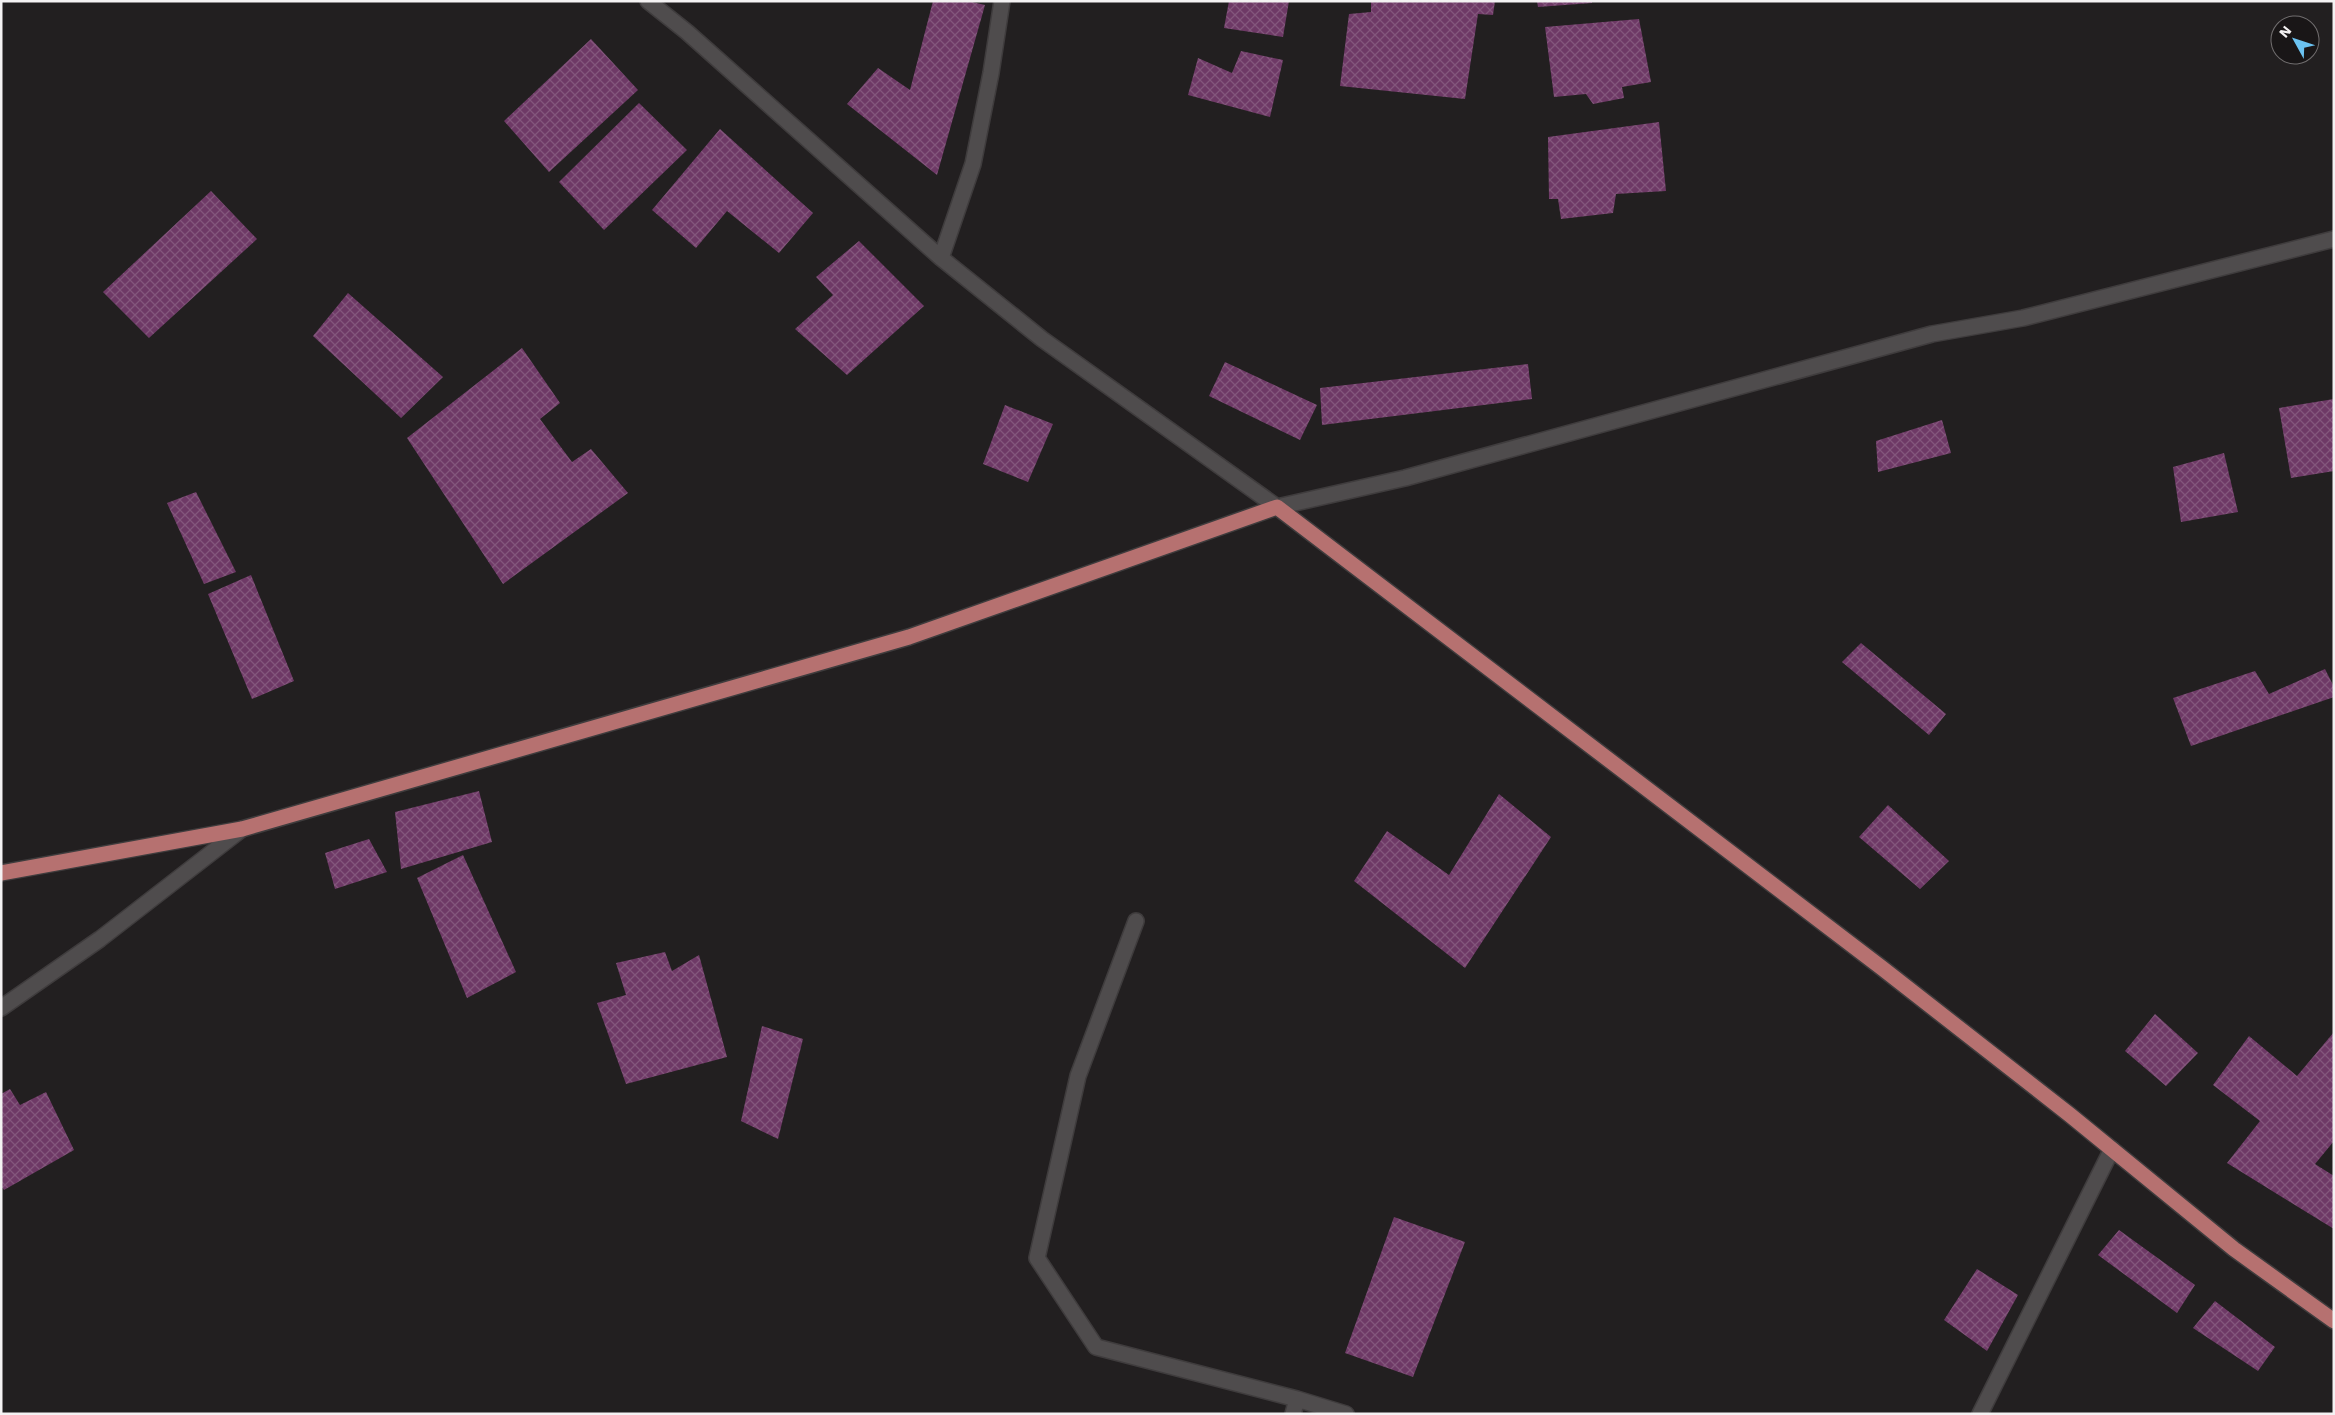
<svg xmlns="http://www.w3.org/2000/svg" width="2335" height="1415" viewBox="0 0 2335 1415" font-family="'Work Sans',sans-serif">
<defs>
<pattern id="building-cross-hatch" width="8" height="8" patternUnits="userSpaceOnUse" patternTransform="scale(1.25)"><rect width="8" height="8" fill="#6e3966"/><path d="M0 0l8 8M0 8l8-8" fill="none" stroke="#83567c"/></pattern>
</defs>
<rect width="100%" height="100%" fill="#221f20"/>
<path fill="url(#building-cross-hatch)" d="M933,1H968L985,5L937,175L847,104L878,68L910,90Z
M1229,1H1289L1283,37L1224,28Z
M1371,1H1495L1493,15L1478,14L1465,99L1340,86L1349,14L1371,12Z
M1537,1H1592V3L1538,7Z
M1639,19L1651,82L1622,87L1624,98L1593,104L1586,94L1554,97L1545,27Z
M591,39L638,90L549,172L504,121Z
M1241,51L1283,60L1270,117L1188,95L1198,58L1232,73Z
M639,103L687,150L604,230L559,182Z
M1659,122L1666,191L1616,194L1613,213L1561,219L1558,199H1549L1548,137Z
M720,129L813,213L779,253L727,211L696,248L652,210Z
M211,191L257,239L149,338L103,292Z
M859,241L924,306L847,375L795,329L833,295L816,277Z
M348,293L443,377L401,418L313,336Z
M522,348L560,403L540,419L572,462L591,449L628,493L503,584L407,438Z
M1225,362L1317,405L1300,440L1209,396Z
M1528,364L1532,399L1322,425L1320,388Z
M2334,399V471L2291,478L2279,408Z
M1005,405L1053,424L1028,482L983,464Z
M1942,420L1951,453L1878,472L1876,441Z
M2224,453L2238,512L2181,522L2173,467Z
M196,492L236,572L204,584L167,503Z
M251,575L294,681L252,699L208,594Z
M1861,643L1946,714L1929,735L1842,662Z
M2325,669L2334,687V697L2191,746L2173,698L2255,671L2269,694Z
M479,791L492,842L401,869L395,812Z
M1499,794L1551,837L1465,968L1354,881L1387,831L1449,875Z
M1888,805L1949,861L1920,889L1859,837Z
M369,839L387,872L335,889L325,853Z
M463,855L516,972L467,998L417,878Z
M665,952L672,971L699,955L727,1057L626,1084L597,1003L626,995L616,963Z
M2155,1014L2198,1053L2166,1086L2125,1051Z
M762,1026L803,1039L778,1139L741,1121Z
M2334,1032V1141L2315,1164L2334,1176V1229L2227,1163L2260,1121L2213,1085L2249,1036L2297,1076Z
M10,1089L20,1105L46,1092L74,1150L4,1190L1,1186V1094Z
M1394,1217L1465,1242L1413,1377L1345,1353Z
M2119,1230L2195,1285L2177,1313L2098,1255Z
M1977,1269L2018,1295L1987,1351L1944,1320Z
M2215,1301L2275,1347L2258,1371L2193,1328Z"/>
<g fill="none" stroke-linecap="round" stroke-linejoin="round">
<g stroke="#3f3c3d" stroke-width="18">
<path id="minor" d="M648,1L687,32L941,258L1042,339L1277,507L1405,478L1932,334L2023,318L2334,239
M941,258L973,164L991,73L1002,1
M1136,921L1078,1076L1037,1258L1096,1347L1297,1399L1293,1414
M1,1008L100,939L242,829
M1297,1399L1346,1414
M1980,1414L2112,1149"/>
</g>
<g stroke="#3f3c3d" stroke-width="18">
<path id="major" d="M1,873L242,829L909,637L1277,507L1882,968L2070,1115L2234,1249L2334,1321"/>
</g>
<use href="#minor" stroke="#4f4c4d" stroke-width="15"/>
<use href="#major" stroke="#b67170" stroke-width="15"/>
</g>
<rect width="2335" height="1415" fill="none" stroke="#f4f2f3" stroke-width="5"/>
<g transform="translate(2295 40) rotate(310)"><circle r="24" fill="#191617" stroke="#716e6f"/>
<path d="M0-4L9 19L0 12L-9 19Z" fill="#6bc3f2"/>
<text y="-8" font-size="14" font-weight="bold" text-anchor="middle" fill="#f4f2f3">N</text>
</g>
</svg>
